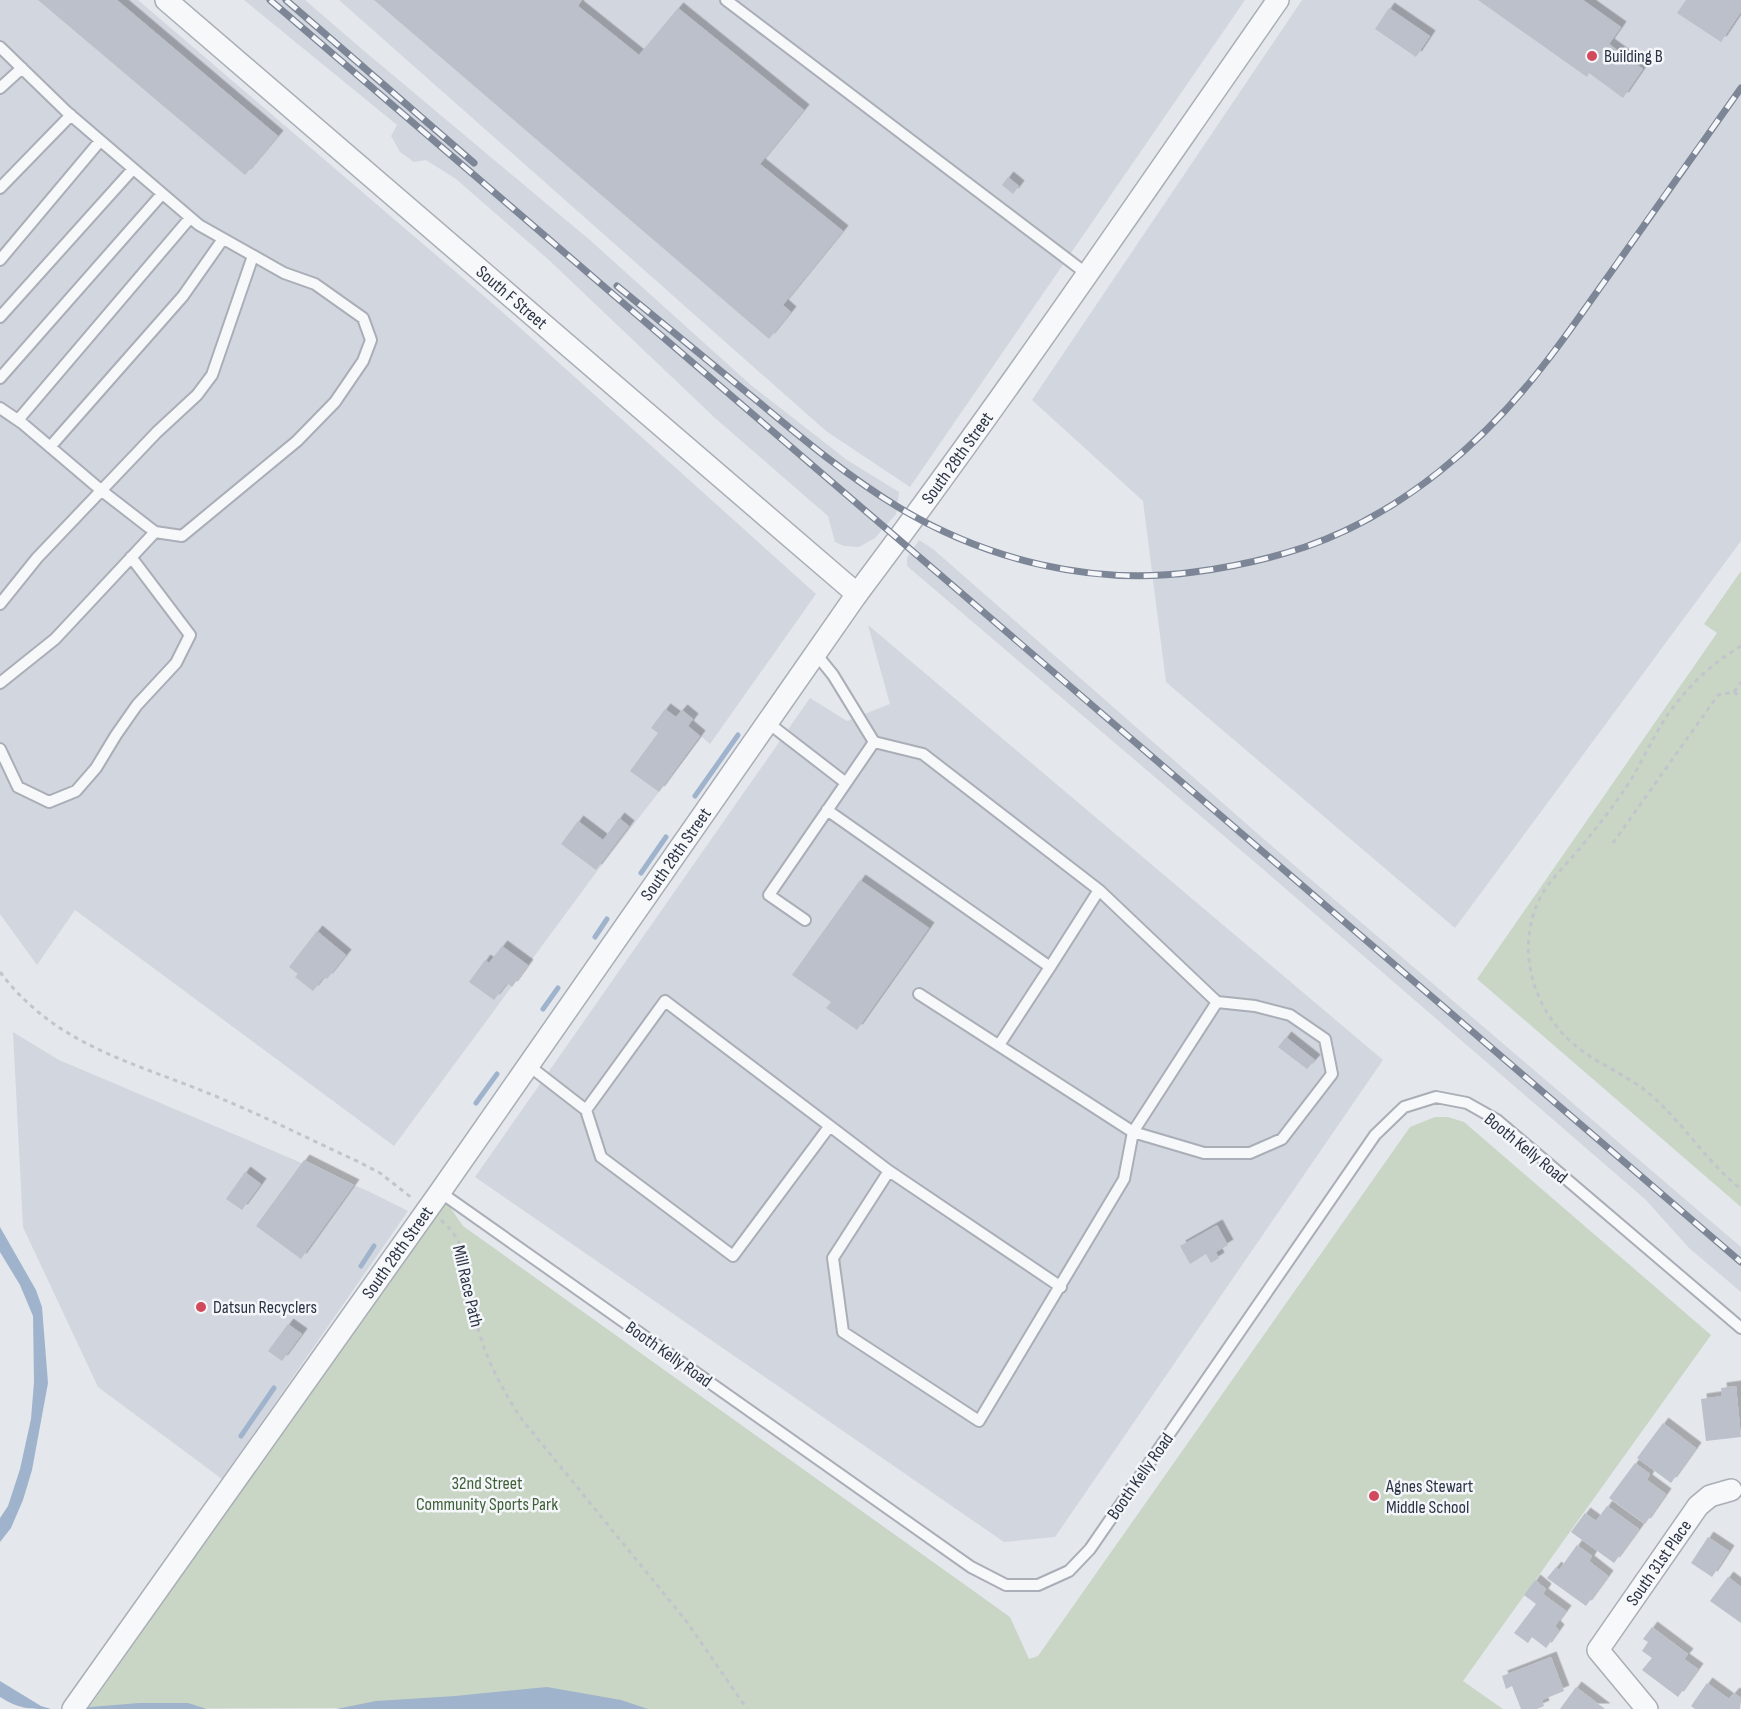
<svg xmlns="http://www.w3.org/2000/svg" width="1741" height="1709" viewBox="0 0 1741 1709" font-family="'Sofia Sans Condensed',sans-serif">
<defs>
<filter id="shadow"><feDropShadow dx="5.5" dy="-5.5" stdDeviation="0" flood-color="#0004"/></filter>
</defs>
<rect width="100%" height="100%" fill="#e4e7ec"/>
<path fill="#d2d6de" d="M0,0H138L499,309L816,594L710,744L702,737L598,870L394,1146L75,910L37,965L0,914Z
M244,0H305L363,50L591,241L752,386L847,460L899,492L896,514L875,538L859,547L844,546L835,542L828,516L715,418L550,261L456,179L426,160L414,162L400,152L391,136L397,125Z
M339,0H1245L910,487L826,431Z
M1302,0H1741V541L1455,928L1166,682L1143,501L1032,400Z
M919,540L933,549L1266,841L1741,1247V1292L1689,1248L1645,1199L1264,870L907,566V558Z
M868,625L1383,1060L1055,1537L1004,1542L475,1177L810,698L847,721L890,704Z
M13,1032L59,1060L370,1192L408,1211L222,1479L98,1387L23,1227Z"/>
<path fill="#c9d6c5" d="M1741,571V1207L1477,979L1717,633L1704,624Z
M1435,1117H1448L1464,1122L1711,1335L1463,1681L1503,1709H646L547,1691L341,1708L88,1709L445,1200L463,1226L1010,1617L1029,1659L1038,1656L1410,1127Z"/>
<path fill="#9fb4cc" d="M0,1227L36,1290L42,1307L48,1383L32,1470L23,1500L11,1528L0,1542V1518L8,1506L20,1469L31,1419L34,1382L33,1316L20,1285L0,1252Z
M0,1681L41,1706L51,1709C28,1709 19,1709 0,1697Z
M547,1687L621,1700L648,1709H336L376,1701L455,1696Z
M139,1703H188L207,1709H66Z"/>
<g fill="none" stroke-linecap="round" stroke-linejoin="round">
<path stroke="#9fb4cc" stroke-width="5" d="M695,796L738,735
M641,873L666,837
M595,937L607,919
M543,1009L558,988
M476,1103L497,1074
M361,1266L374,1246
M241,1436L274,1388"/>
</g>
<path fill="#bbc0ca" filter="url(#shadow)" d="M38,0H117L278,136L245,175Z
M374,0H582L578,6L639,55L678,8L804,110L760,164L843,231L783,305L791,312L769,339Z
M1478,0H1583L1621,27L1609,44L1643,69L1623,98L1589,73L1587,77Z
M1686,0H1741V12L1721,42L1677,13Z
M1389,8L1430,36L1416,57L1375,29Z
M1008,177L1019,186L1013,194L1002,185Z
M665,709L676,717L682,710L693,719L688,726L700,736L659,792L630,771L658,733L651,728Z
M619,818L629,826L596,870L561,844L578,821L603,840Z
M860,880L929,928L857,1030L826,1008L831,1002L792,975Z
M317,931L346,955L327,979L324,977L313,991L295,977L298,974L289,967Z
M502,946L528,965L512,987L507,983L494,1000L469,982L485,960L489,963Z
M1286,1037L1315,1060L1307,1069L1278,1047Z
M304,1160L354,1185L301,1259L256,1226Z
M245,1172L261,1184L242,1210L226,1199Z
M1217,1225L1228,1245L1216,1252L1219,1258L1211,1263L1206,1254L1190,1264L1180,1246Z
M288,1324L302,1334L282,1361L268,1351Z
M1736,1386L1741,1437L1706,1441L1701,1399L1722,1396L1721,1388Z
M1663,1423L1696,1448L1671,1483L1637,1458Z
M1635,1463L1650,1474L1647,1480L1666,1494L1645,1524L1609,1498Z
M1607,1506L1639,1529L1614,1563L1571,1532L1585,1513L1596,1521Z
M1708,1537L1729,1551L1712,1577L1691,1563Z
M1577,1545L1592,1556L1589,1561L1608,1576L1586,1606L1547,1578L1556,1567L1559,1570Z
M1728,1577L1741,1587V1623L1710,1601Z
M1535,1580L1546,1589L1543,1594L1566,1611L1555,1626L1559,1630L1546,1648L1532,1637L1528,1643L1514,1633L1536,1604L1524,1595Z
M1652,1627L1688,1654L1684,1659L1698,1669L1678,1697L1642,1670L1652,1658L1642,1651L1648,1642L1643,1639Z
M1551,1657L1564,1691L1542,1700L1544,1706L1537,1709H1521L1512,1686L1506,1689L1502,1676Z
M1707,1683L1729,1699L1734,1693L1741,1698L1740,1709H1695L1691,1706Z
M1576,1687L1605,1709H1560Z"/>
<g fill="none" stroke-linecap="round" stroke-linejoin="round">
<g stroke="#a9aeb7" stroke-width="14">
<path id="lane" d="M726,0L1087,274
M0,47L67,112L199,225L284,273L315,284L363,318L371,340L363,361L335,402L297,441L182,536L155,532L102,491L22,423L0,408
M0,88L22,68
M0,188L71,115
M0,260L100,141
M0,317L133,169
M0,378L162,194
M18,420L190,218
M50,447L183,296L223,239
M0,604L37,558L157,432L197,395L212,375L253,256
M816,654L833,675L874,742L923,754L1099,890L1217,1002L1133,1132L919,994
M0,683L55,639L155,532
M767,722L846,783L769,895L805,920
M0,749L18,787L49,802L76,791L96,768L116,735L137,705L176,663L190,635L131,557
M846,783L874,742
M827,810L1050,967L1099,890
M999,1045L1050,967
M528,1065L586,1110
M829,1127L733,1256L601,1157L586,1110L665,1001L889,1171
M440,1192L971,1567L1006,1585H1038L1069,1571L1090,1549L1375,1135L1404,1107L1436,1097L1467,1103L1497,1120L1741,1328
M1061,1287L889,1171L833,1258L843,1332L979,1421L1124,1179L1133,1132L1204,1153H1250L1282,1139L1332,1074L1325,1039L1290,1015L1255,1006L1217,1002"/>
</g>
<g stroke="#a9aeb7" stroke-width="24">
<g id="street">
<path id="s1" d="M166,0L857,594"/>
<path id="s2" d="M73,1709L440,1192L857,594C1003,400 1139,199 1278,0"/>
<path id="s3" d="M1647,1709L1598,1650L1698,1506L1710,1496L1731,1490"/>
</g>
</g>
<path stroke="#c2c5cb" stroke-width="3" stroke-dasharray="4.5 4.5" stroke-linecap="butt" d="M1741,646C1710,664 1682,692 1663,722C1648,746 1637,773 1620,796C1606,816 1591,835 1575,854C1563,868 1550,880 1541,896C1516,944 1530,1001 1567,1038C1590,1061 1622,1072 1646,1091C1682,1120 1705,1161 1741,1189
M1734,692L1741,697
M1613,843L1718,695L1734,692L1741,682
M0,972C58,1049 139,1063 222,1099C268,1118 313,1141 359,1162L380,1173L412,1198
M441,1220C477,1251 467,1294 480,1335C489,1365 503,1390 520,1417L687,1622L747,1709"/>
<use href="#lane" stroke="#f7f8fa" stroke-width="10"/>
<use href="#street" stroke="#f7f8fa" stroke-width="21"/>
<g stroke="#7d8696" stroke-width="7">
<path id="rail" d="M270,0L1741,1262
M286,0L474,163
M617,286C665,325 713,365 761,404C805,441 849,477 898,507C986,560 1092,586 1194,572C1232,567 1269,559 1305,547C1401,514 1485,442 1546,362C1568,334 1588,304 1609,275C1653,212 1697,150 1741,88"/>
</g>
<use href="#rail" stroke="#f4f6f9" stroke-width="4.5" stroke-dasharray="14" stroke-linecap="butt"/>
</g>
<g fill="#d1495b" stroke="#f4f6f9" stroke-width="2">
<circle cx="1592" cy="56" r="6"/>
<circle cx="201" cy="1307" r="6"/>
<circle cx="1374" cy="1496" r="6"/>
</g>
<g text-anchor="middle" stroke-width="5" stroke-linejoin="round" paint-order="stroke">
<g font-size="18" fill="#2b3445" stroke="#f4f6f9" text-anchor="start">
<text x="1604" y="62">Building B</text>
<text x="213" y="1313">Datsun Recyclers</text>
<text x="1386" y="1492">Agnes Stewart<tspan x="1386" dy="21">Middle School</tspan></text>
</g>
<g font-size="18" fill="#2b3445" stroke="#f4f6f9">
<text dy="6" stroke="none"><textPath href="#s1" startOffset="456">South F Street</textPath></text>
<text dy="6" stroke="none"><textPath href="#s2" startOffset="1532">South 28th Street</textPath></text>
<text dy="6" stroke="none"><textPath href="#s2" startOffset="1046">South 28th Street</textPath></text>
<text transform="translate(1526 1148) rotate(39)" y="6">Booth Kelly Road</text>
<text dy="6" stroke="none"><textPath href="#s2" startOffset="560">South 28th Street</textPath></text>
<text transform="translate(468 1286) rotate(77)" y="6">Mill Race Path</text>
<text transform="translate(669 1354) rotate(35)" y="6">Booth Kelly Road</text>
<text transform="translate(1140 1476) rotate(-55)" y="6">Booth Kelly Road</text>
<text dy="6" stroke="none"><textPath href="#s3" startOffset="183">South 31st Place</textPath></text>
</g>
<g font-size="18" fill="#3f6138" stroke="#f4f6f9">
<text x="487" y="1489">32nd Street<tspan x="487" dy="21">Community Sports Park</tspan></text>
</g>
</g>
</svg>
